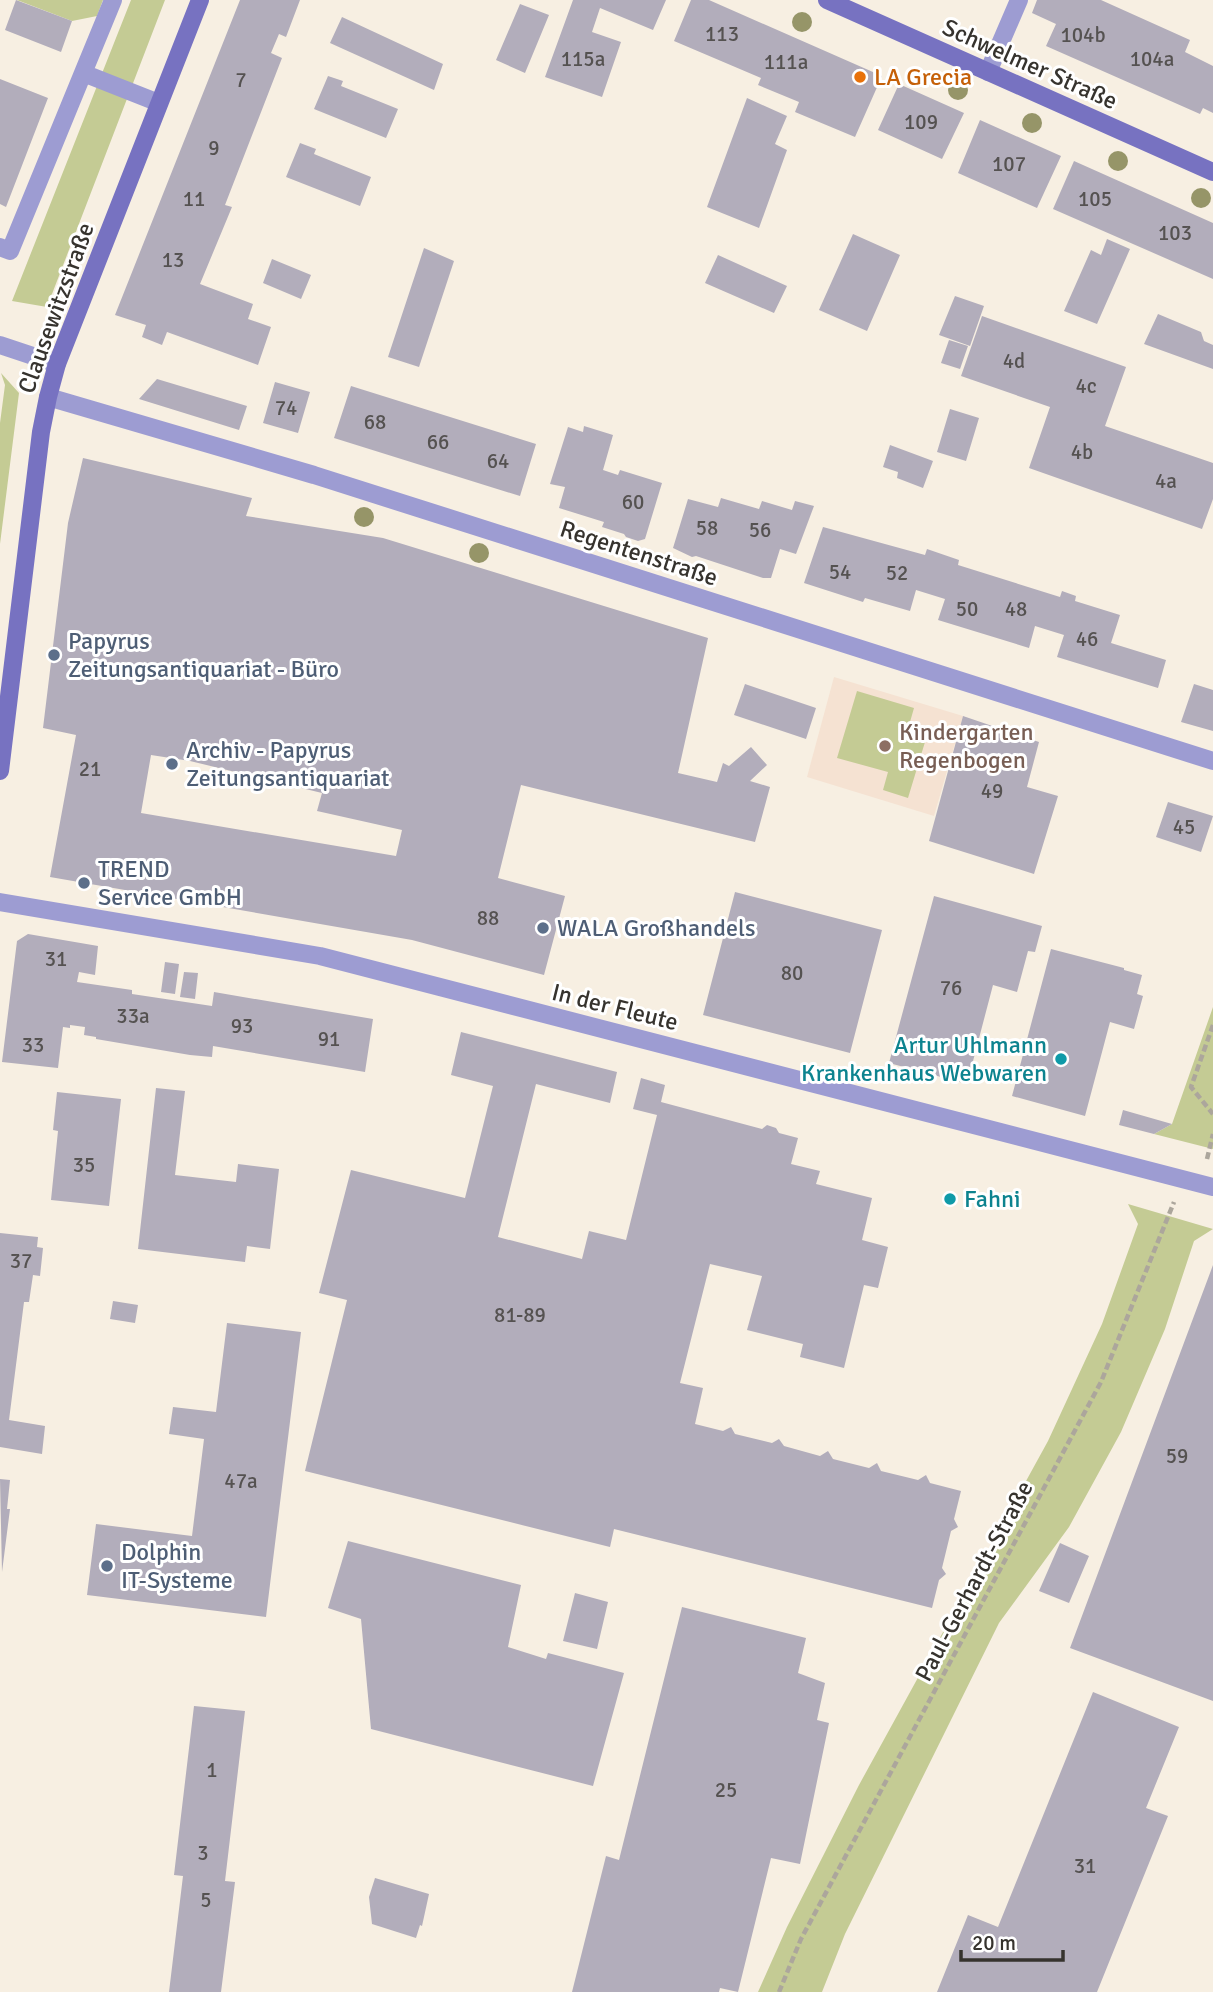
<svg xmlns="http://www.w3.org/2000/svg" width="1213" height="1992" viewBox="0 0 1213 1992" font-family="Signika,sans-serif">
<rect width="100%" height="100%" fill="#f7efe2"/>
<path fill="#f5e2d2" d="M834,677L963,716L934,816L807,777Z"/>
<path fill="#c4cb94" d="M17,0H103L97,16L72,21Z
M131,0H165L47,307L12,301Z
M1,373L19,393L0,544V423L5,385Z
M857,691L914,708L906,736L925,742L908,798L883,790L888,772L837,758Z
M1213,1007V1149L1154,1134L1172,1124Z
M1128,1204L1213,1229L1194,1241L1165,1329L1121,1432L1069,1527L999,1623L845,1934L822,1992H758L787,1927L859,1785L1048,1441L1102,1324L1138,1224Z"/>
<path fill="#b2adbb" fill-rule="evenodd" d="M16,0L72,21L61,52L5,30Z
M240,0H300L286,37L279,34L271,53L282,58L225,205L232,207L200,284L253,304L248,319L271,327L258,365L167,332L162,345L142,337L146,325L115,315Z
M573,0H666L653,30L600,8L592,32L621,42L602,97L545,77Z
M691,0H709L882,76L855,137L795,112L799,102L758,85L761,78L674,41Z
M1037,0H1101L1190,40L1185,52L1213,66V113L1203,108L1200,114L1046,46L1056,24L1032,13Z
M520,4L549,15L525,73L496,60Z
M342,17L443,64L434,90L330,43Z
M328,76L343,81L341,86L398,109L386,138L314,109Z
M0,79L48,98L6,207L0,204Z
M899,84L964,113L942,159L878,130Z
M747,98L787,116L775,144L787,150L759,228L707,207Z
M980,120L1061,156L1037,208L958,173Z
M300,143L316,149L314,154L371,177L360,206L286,177Z
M1074,161L1213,223V279L1053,209Z
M853,234L900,255L867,331L819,310Z
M1107,239L1130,249L1097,324L1064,311L1091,250L1101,255Z
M424,248L454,261L419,367L388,357Z
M718,255L787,286L774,313L705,283Z
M272,259L311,275L301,299L263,283Z
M955,296L984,306L970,346L939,335Z
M1158,314L1201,332L1204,341L1213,345V369L1144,344Z
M982,316L1126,367L1105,426L1213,463V499L1202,529L1029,468L1050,407L961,376Z
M949,340L968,346L960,369L941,363Z
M157,379L247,406L239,430L139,399Z
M275,382L310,392L298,433L263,423Z
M351,386L536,444L520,496L334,438Z
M950,409L979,418L966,461L937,452Z
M584,426L613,435L603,470L618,475L620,470L662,483L645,539L638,541L626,537L624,534L602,527L604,522L559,508L565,487L550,484L568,427L583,432Z
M890,445L933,461L923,488L897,478L898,472L883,467Z
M83,458L252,498L246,516L383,538L708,638L678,773L717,782L723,763L729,766L751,747L767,765L750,781L770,787L755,842L521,785L498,878L565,896L544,975L412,940L50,877L76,735L43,728L68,523ZM151,755L190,761L322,793L317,811L402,830L396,856L141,813Z
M721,498L759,509L762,501L792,510L795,501L814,506L796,554L780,549L771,578H763L696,556L692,557L673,548L688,499L718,507Z
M823,527L925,555L927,549L959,560L958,565L1060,597L1062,591L1076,596L1075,601L1120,615L1111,643L1166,660L1158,688L1057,657L1064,635L1035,626L1029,648L938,620L945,599L916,590L910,611L865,598L863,602L804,583Z
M745,684L816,708L806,739L734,715Z
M1194,684L1213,690V731L1181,722Z
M963,716L1039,742L1027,787L1058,796L1034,874L929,841Z
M1168,802L1213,816L1201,852L1156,837Z
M735,892L882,930L850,1053L703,1015Z
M934,896L1042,926L1035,952L1028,951L1017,992L993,985L967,1084L889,1063Z
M28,934L98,946L95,975L79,972L77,982L132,990V994L212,1006L214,992L373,1019L365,1072L213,1046L212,1057L190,1055L96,1039V1037L84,1035L85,1027L70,1025V1028L63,1027L58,1068L2,1062L17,941Z
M1051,949L1124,968V970L1142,975L1137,994L1143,996L1134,1029L1110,1022L1085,1116L1012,1096Z
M165,962L179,964L175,994L161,992Z
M184,972L198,973L195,999L180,997Z
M461,1032L617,1072L610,1103L536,1084L498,1237L582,1259L589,1231L626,1240L657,1115L633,1109L641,1078L665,1085L661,1102L762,1129L767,1125L776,1128L779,1133L798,1138L791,1164L820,1171L816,1184L872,1198L862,1240L888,1247L878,1288L864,1285L844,1368L800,1357L803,1344L747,1330L762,1276L710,1264L680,1383L703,1388L695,1424L723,1431L731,1427L735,1434L772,1443L779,1439L784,1446L820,1456L828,1451L833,1459L869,1468L877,1463L881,1471L918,1480L926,1475L930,1483L961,1491L954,1519L958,1527L951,1531L942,1568L946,1574L939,1580L932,1608L614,1529L610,1547L305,1471L347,1300L319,1293L351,1170L465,1198L493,1086L451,1075Z
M156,1088L185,1091L175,1175L236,1182L238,1164L279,1169L270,1249L247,1246L245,1262L138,1249Z
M57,1092L121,1099L109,1206L51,1200L58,1131L53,1130Z
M1123,1110L1172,1124L1154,1134L1119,1125Z
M0,1233L38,1237L37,1247L43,1248L40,1276L33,1275L29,1302H24L9,1420L45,1426L42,1454L0,1447Z
M1213,1265V1701L1070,1648Z
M113,1301L138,1305L135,1323L110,1319Z
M227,1323L301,1332L266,1617L87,1595L96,1524L192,1536L204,1439L169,1434L173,1407L216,1412Z
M0,1479L10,1480L7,1509H10L2,1572Z
M348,1541L521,1585L508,1647L546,1659L548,1653L624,1673L593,1786L371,1729L361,1619L328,1608Z
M1060,1543L1089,1556L1069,1603L1039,1591Z
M575,1593L608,1602L597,1649L563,1641Z
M682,1607L806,1638L798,1673L825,1683L817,1720L829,1723L800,1864L771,1858L738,1992L720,1988L719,1992H572L606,1856L619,1860Z
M1093,1692L1179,1727L1146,1808L1168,1816L1097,1992H937L968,1915L998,1927Z
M194,1706L245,1711L225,1881L235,1882L221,1992H169L183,1876L174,1875Z
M375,1878L429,1894L422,1926L420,1925L416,1938L372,1924L369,1897Z"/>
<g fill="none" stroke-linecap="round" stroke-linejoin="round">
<path stroke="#aca69c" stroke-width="4.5" stroke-dasharray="7 3.5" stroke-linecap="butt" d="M1213,1025L1191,1087L1213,1114
M1207,1159L1213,1134
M779,1992L801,1939L1101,1382L1174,1202"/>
<path stroke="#9d9cd2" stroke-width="18" d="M83,73L113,0
M0,247L10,251L83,73L159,103
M0,345L57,364"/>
<path stroke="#9d9cd2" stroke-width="18" d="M988,72L1019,0
M48,397L314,475L1213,761
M0,902L320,956L1213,1187"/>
<path stroke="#7772c1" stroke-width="18" d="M827,0L1213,172
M0,771L41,432L48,397L57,364L200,0"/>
</g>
<g fill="#969568">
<circle cx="802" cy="22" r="10"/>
<circle cx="958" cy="90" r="10"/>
<circle cx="1032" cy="123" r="10"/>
<circle cx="1118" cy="161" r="10"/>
<circle cx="1201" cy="198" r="10"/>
<circle cx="364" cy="517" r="10"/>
<circle cx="479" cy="553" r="10"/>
</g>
<circle fill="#e8710a" stroke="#fff" stroke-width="2.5" cx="860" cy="77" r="7"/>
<g fill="#5c6f8a" stroke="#fff" stroke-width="2.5">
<circle cx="54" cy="655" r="7"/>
<circle cx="172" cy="764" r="7"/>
<circle cx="84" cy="883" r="7"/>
<circle cx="543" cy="928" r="7"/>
<circle cx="107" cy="1566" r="7"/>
</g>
<circle fill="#8d6e63" stroke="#fff" stroke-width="2.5" cx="885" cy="746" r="7"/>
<g fill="#0f9aa8" stroke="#fff" stroke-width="2.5">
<circle cx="1061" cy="1059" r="7"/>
<circle cx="950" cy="1199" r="7"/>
</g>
<g text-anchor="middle" stroke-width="6" stroke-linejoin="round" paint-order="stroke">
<g font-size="21" fill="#555251">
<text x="722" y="41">113</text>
<text x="1083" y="42">104b</text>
<text x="583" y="66">115a</text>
<text x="1152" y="66">104a</text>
<text x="786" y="69">111a</text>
<text x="241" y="87">7</text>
<text x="921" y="129">109</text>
<text x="214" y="155">9</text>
<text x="1009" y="171">107</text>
<text x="194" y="206">11</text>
<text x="1095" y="206">105</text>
<text x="1175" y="240">103</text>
<text x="173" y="267">13</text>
<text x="1014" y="368">4d</text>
<text x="1086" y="393">4c</text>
<text x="286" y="415">74</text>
<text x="375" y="429">68</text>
<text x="438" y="449">66</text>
<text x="1082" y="459">4b</text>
<text x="498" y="468">64</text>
<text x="1166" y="488">4a</text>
<text x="633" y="509">60</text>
<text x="707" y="535">58</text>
<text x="760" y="537">56</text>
<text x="840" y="579">54</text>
<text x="897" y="580">52</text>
<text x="967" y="616">50</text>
<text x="1016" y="616">48</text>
<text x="1087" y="646">46</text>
<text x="90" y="776">21</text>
<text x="992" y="798">49</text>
<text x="1184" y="834">45</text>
<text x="488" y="925">88</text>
<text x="56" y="966">31</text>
<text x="792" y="980">80</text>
<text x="951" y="995">76</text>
<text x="133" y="1023">33a</text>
<text x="242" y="1033">93</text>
<text x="329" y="1046">91</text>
<text x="33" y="1052">33</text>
<text x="84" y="1172">35</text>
<text x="21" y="1268">37</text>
<text x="520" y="1322">81-89</text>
<text x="1177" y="1463">59</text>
<text x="241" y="1488">47a</text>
<text x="212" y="1777">1</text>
<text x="726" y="1797">25</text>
<text x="203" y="1860">3</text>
<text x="1085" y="1873">31</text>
<text x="206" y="1907">5</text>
</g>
<g font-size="24" fill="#36332e" stroke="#fff">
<text transform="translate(1030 64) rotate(24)" y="8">Schwelmer Straße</text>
<text transform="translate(56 308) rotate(-70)" y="8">Clausewitzstraße</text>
<text transform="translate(639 553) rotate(18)" y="8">Regentenstraße</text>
<text transform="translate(615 1007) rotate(14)" y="8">In der Fleute</text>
<text transform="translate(974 1581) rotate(-62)" y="8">Paul-Gerhardt-Straße</text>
</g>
<g font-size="24" fill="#c56008" stroke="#fff" text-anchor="start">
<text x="874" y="85">LA Grecia</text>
</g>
<g font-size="24" fill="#4e5e75" stroke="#fff" text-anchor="start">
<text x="68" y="649">Papyrus<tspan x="68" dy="28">Zeitungsantiquariat - Büro</tspan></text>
<text x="186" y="758">Archiv - Papyrus<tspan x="186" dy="28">Zeitungsantiquariat</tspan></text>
<text x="98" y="877">TREND<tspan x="98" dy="28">Service GmbH</tspan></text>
<text x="557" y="936">WALA Großhandels</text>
<text x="121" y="1560">Dolphin<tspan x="121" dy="28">IT-Systeme</tspan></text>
</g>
<g font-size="24" fill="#785e54" stroke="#fff" text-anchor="start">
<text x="899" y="740">Kindergarten<tspan x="899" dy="28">Regenbogen</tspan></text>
</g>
<g font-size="24" fill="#0d838f" stroke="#fff" text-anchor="end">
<text x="1047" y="1053">Artur Uhlmann<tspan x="1047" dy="28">Krankenhaus Webwaren</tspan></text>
<text x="964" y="1207" text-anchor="start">Fahni</text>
</g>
</g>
<path d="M961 1950v10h102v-10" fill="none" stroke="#36332e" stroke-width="3.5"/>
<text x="972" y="1950" font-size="21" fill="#36332e" stroke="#ffffff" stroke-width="5" paint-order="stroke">20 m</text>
</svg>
